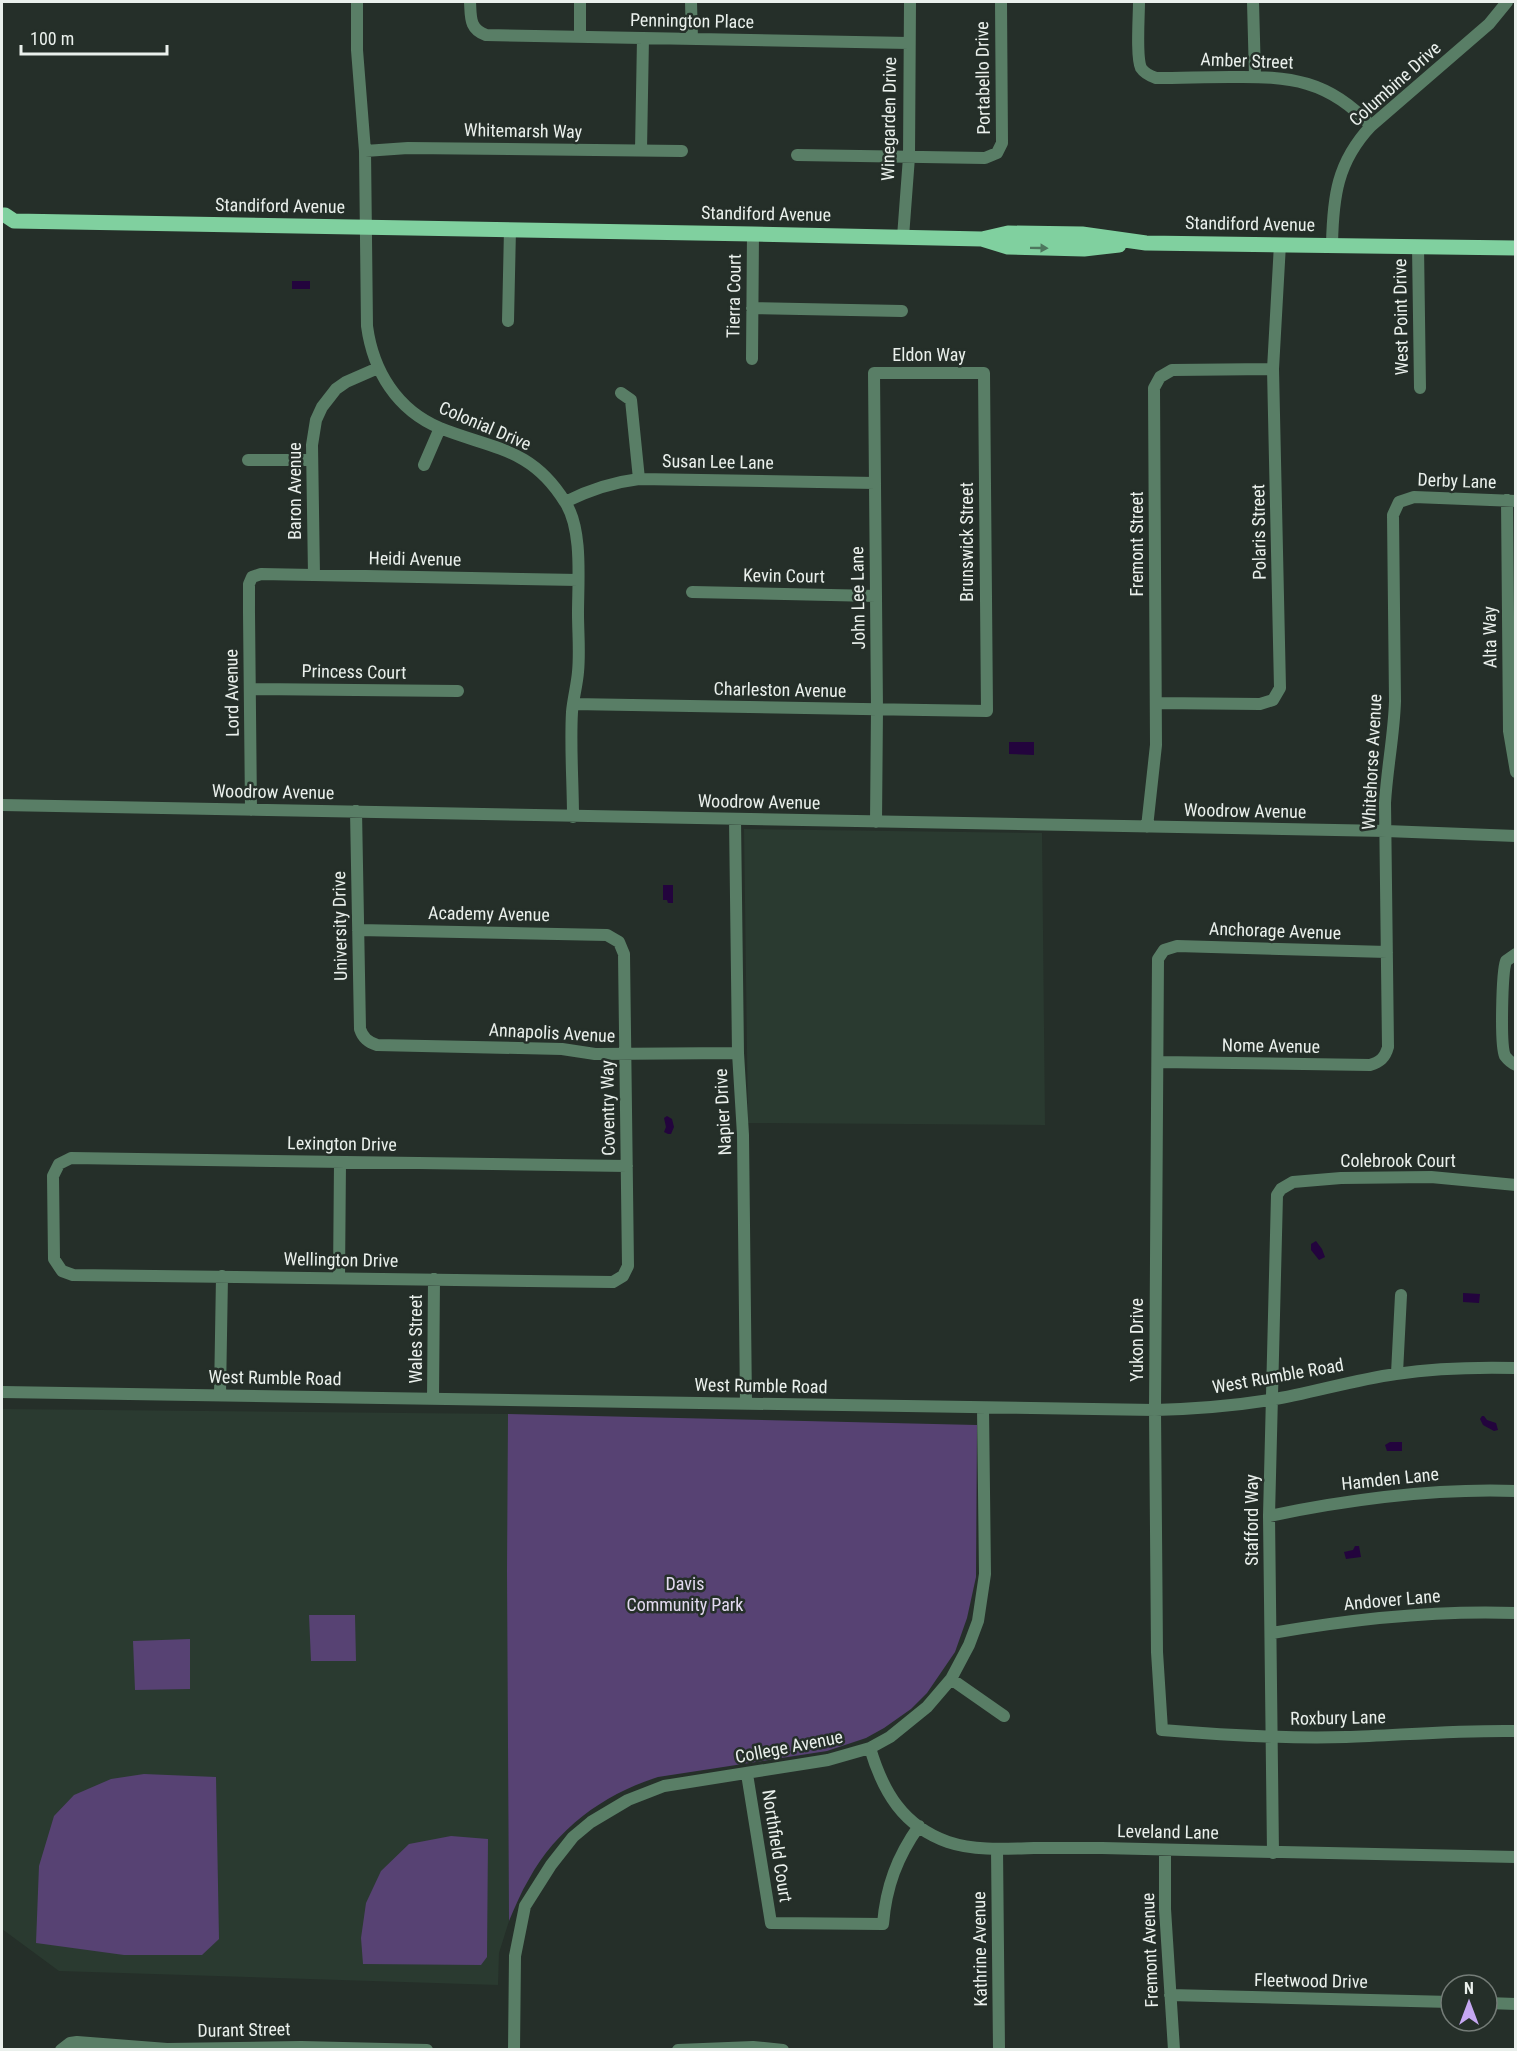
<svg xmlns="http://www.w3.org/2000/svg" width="1517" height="2051" viewBox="0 0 1517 2051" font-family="'Roboto Condensed',sans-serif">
<rect width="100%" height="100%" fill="#252f29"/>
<path fill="#2a3a30" d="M744,829L1042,833L1045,1125L748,1123Z
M2,1409L508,1414L509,1921L499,1953L498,1985L59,1971L2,1929Z"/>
<path fill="#574273" d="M508,1414L977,1425L976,1577L967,1618L955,1652L927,1693L911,1709L884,1728L866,1738L827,1751L658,1777C604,1794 557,1828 529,1879C521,1892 515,1907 509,1921L507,1571Z
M309,1615H355L356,1661H311Z
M190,1639V1689L135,1690L133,1641Z
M144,1774L216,1777L219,1939L202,1955H124L36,1943L39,1866L54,1816L74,1795L111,1779Z
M451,1836L488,1839L487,1957L481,1965L363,1964L361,1938L366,1903L381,1871L409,1844Z"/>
<path fill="#23043d" d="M292,281H310V289H292Z
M1009,742H1034V755L1009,754Z
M663,885H673V903H668L667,900H663Z
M667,1116L672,1119L674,1127L671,1134H668L664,1132L666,1127L664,1118Z
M1316,1241L1322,1249L1325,1257L1319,1260L1311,1250V1244Z
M1463,1293L1480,1294L1479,1303L1463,1302Z
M1482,1416H1484L1487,1420L1496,1423L1498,1430L1494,1431L1483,1425L1480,1419Z
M1390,1442H1402V1451H1387L1385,1445Z
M1355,1546H1359L1361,1557L1346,1559L1344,1552L1353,1550Z"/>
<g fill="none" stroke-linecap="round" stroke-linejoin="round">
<path stroke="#597e66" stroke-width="12" d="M357,2V50L365,151L367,326C373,371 397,410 440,428C492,449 531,447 565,502C583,529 578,581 578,613C578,633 580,652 578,672C577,685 573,699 572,712C570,747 573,782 573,817
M470,2C471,17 469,29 486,35L909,43
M580,2V37
M691,2L692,39
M1139,2C1139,16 1136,57 1141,68C1145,74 1150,76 1156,78C1181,78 1205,77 1230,77C1290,76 1329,80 1371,126
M1253,2L1255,76
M641,150L643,38
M365,151L408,148L682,151
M797,155L985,158L997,153L1002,143L1001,2
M903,237L909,157L910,2
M1332,244C1333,197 1337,162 1371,126L1489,24L1507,2
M1418,246L1420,388
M752,308L902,311
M508,321L510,229
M752,359L753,234
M621,393L631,400L639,479
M248,460H312
M424,465L440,428
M1507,500L1509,731L1516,772
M565,502C589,490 614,482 639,479L875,483
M314,575L312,445L316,420L322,407L336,389L346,382L378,368
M692,592L876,596
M250,689L458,691
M1156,703L1260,704L1273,700L1280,688L1273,369L1280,244
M573,704L862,709C904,710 945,710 987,711L984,373H874L877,709L876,822
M2,805L1386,831L1516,836
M251,810L249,613V584L252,577L261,574L578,580
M356,811L360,1029C363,1038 368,1042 377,1045L562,1049L595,1054L738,1053
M735,819L738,1053L743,1135L746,1404
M1147,827L1156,745L1154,388L1160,377L1172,370L1273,369
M358,930L607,935L619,942L624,954L628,1266L623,1276L613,1282L73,1275L62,1271L54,1259L53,1176L59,1164L71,1158L627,1166
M1387,952L1177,946L1164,950L1158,959L1155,1410L1157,1652L1162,1730C1223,1735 1284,1739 1346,1737C1402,1735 1459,1730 1516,1731
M1516,954L1506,961C1502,972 1500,1045 1505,1056C1508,1060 1511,1063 1516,1065
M1158,1062L1370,1065C1380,1062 1385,1058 1388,1047L1385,803C1387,768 1394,735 1395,701L1393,515L1399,502L1414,497L1516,501
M339,1278L340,1162
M1397,1373L1401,1295
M2,1392L1155,1410C1193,1409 1232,1406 1270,1400C1312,1393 1353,1380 1396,1374C1436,1368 1475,1367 1516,1368
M220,1395L222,1276
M433,1399L434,1279
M1269,1516C1351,1499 1432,1488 1516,1491
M1272,1633C1352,1619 1434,1610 1516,1613
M951,1679L1004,1716
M870,1748C883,1792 903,1826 948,1842C975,1851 1005,1849 1034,1848C1056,1848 1079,1848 1102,1848C1240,1851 1378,1855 1516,1857
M747,1774L771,1923L883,1924C886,1887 897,1857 919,1826
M997,1849L999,2050
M1165,1850V1909L1174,2050
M1273,1853L1269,1516L1277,1195L1281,1189L1293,1182L1341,1178L1431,1177L1516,1185
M1170,1995L1451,2002
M1487,2003L1516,2004
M61,2050L70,2043L77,2042L167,2049L301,2047L427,2050
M514,2050L515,1956L525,1906L551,1865L573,1837L591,1822L628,1800L664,1786L828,1760L870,1748L890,1737L927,1707L951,1679L969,1645L978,1621L985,1574L983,1408
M678,2050L753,2047L783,2050"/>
<path stroke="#80d09f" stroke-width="15" d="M2,215H5L14,221L753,234L982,239L1008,233L1082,234L1146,243L1516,248
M982,239L1008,247L1084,249L1119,245"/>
</g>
<defs><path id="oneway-solid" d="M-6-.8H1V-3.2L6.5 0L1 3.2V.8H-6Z" transform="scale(1.5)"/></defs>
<use fill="#4e775e" href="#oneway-solid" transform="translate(1039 248) rotate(1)"/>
<g text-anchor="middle" stroke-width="5" stroke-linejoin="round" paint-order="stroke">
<g font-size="18" fill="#eaf0ec" stroke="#252f29">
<text transform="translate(692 21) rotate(1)" y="6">Pennington Place</text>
<text transform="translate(1247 61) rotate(2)" y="6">Amber Street</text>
<text transform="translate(983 78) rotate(-91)" y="6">Portabello Drive</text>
<text transform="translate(1395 84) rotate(-42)" y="6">Columbine Drive</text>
<text transform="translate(889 119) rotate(-89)" y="6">Winegarden Drive</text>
<text transform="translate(523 131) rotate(1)" y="6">Whitemarsh Way</text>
<text transform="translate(280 206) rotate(1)" y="6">Standiford Avenue</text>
<text transform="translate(766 214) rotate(1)" y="6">Standiford Avenue</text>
<text transform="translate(1250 224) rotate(1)" y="6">Standiford Avenue</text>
<text transform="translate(734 296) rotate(-89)" y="6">Tierra Court</text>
<text transform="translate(1401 317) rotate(-91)" y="6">West Point Drive</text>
<text x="929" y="361">Eldon Way</text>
<text transform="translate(485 426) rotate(23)" y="6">Colonial Drive</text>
<text transform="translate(718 462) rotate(1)" y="6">Susan Lee Lane</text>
<text transform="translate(1457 481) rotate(2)" y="6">Derby Lane</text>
<text transform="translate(295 491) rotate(-90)" y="6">Baron Avenue</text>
<text transform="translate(1259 532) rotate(-91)" y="6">Polaris Street</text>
<text transform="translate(967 542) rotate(-90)" y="6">Brunswick Street</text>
<text transform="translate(1137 544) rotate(-90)" y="6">Fremont Street</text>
<text transform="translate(415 559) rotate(1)" y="6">Heidi Avenue</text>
<text transform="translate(784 576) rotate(1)" y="6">Kevin Court</text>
<text transform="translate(858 598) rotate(-91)" y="6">John Lee Lane</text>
<text transform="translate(1490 637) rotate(-91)" y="6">Alta Way</text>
<text transform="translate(354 672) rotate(1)" y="6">Princess Court</text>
<text transform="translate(780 690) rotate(1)" y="6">Charleston Avenue</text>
<text transform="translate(232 693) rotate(-91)" y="6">Lord Avenue</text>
<text transform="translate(1372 762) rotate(-87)" y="6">Whitehorse Avenue</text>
<text transform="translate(273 792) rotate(1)" y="6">Woodrow Avenue</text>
<text transform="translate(759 802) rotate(1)" y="6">Woodrow Avenue</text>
<text transform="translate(1245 811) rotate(1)" y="6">Woodrow Avenue</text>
<text transform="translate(489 914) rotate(1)" y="6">Academy Avenue</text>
<text transform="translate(340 926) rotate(-91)" y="6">University Drive</text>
<text transform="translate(1275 931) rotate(2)" y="6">Anchorage Avenue</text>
<text transform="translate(552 1033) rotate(3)" y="6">Annapolis Avenue</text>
<text transform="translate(1271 1046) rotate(1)" y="6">Nome Avenue</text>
<text transform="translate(608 1108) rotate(-91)" y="6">Coventry Way</text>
<text transform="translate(723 1112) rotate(-93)" y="6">Napier Drive</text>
<text transform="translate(342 1144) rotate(1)" y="6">Lexington Drive</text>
<text x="1398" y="1167">Colebrook Court</text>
<text transform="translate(341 1260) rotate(1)" y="6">Wellington Drive</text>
<text transform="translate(416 1339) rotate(-90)" y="6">Wales Street</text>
<text transform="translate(1137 1340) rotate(-90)" y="6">Yukon Drive</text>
<text transform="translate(1278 1376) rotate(-10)" y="6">West Rumble Road</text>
<text transform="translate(275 1378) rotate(1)" y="6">West Rumble Road</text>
<text transform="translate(761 1386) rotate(1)" y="6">West Rumble Road</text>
<text transform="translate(1390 1479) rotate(-6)" y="6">Hamden Lane</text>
<text transform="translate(1252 1520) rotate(-90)" y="6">Stafford Way</text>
<text transform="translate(1392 1600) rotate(-5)" y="6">Andover Lane</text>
<text transform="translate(1338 1718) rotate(-1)" y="6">Roxbury Lane</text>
<text transform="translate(789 1747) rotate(-11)" y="6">College Avenue</text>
<text transform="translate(1168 1832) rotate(1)" y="6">Leveland Lane</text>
<text transform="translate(777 1846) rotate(81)" y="6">Northfield Court</text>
<text transform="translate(980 1949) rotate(-91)" y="6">Kathrine Avenue</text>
<text transform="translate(1150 1950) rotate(-92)" y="6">Fremont Avenue</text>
<text transform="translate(1311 1981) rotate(1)" y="6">Fleetwood Drive</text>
<text transform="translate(244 2030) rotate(-1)" y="6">Durant Street</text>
</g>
<g font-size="18" fill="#e2d9ef" stroke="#252f29">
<text x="685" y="1590">Davis<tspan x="685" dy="21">Community Park</tspan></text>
</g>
</g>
<rect width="1517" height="2051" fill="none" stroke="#eaf0ec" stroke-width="6"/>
<g transform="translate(1469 2003)"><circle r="28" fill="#252f29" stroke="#747c77" stroke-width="1.5"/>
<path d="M0-4.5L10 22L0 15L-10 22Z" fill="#c5a7f1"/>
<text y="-9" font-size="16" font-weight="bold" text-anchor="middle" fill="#eaf0ec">N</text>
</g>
<path d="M21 45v9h146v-9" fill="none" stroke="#eaf0ec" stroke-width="3"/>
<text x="30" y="45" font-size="18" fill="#eaf0ec" stroke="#252f29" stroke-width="4.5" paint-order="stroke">100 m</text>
</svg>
